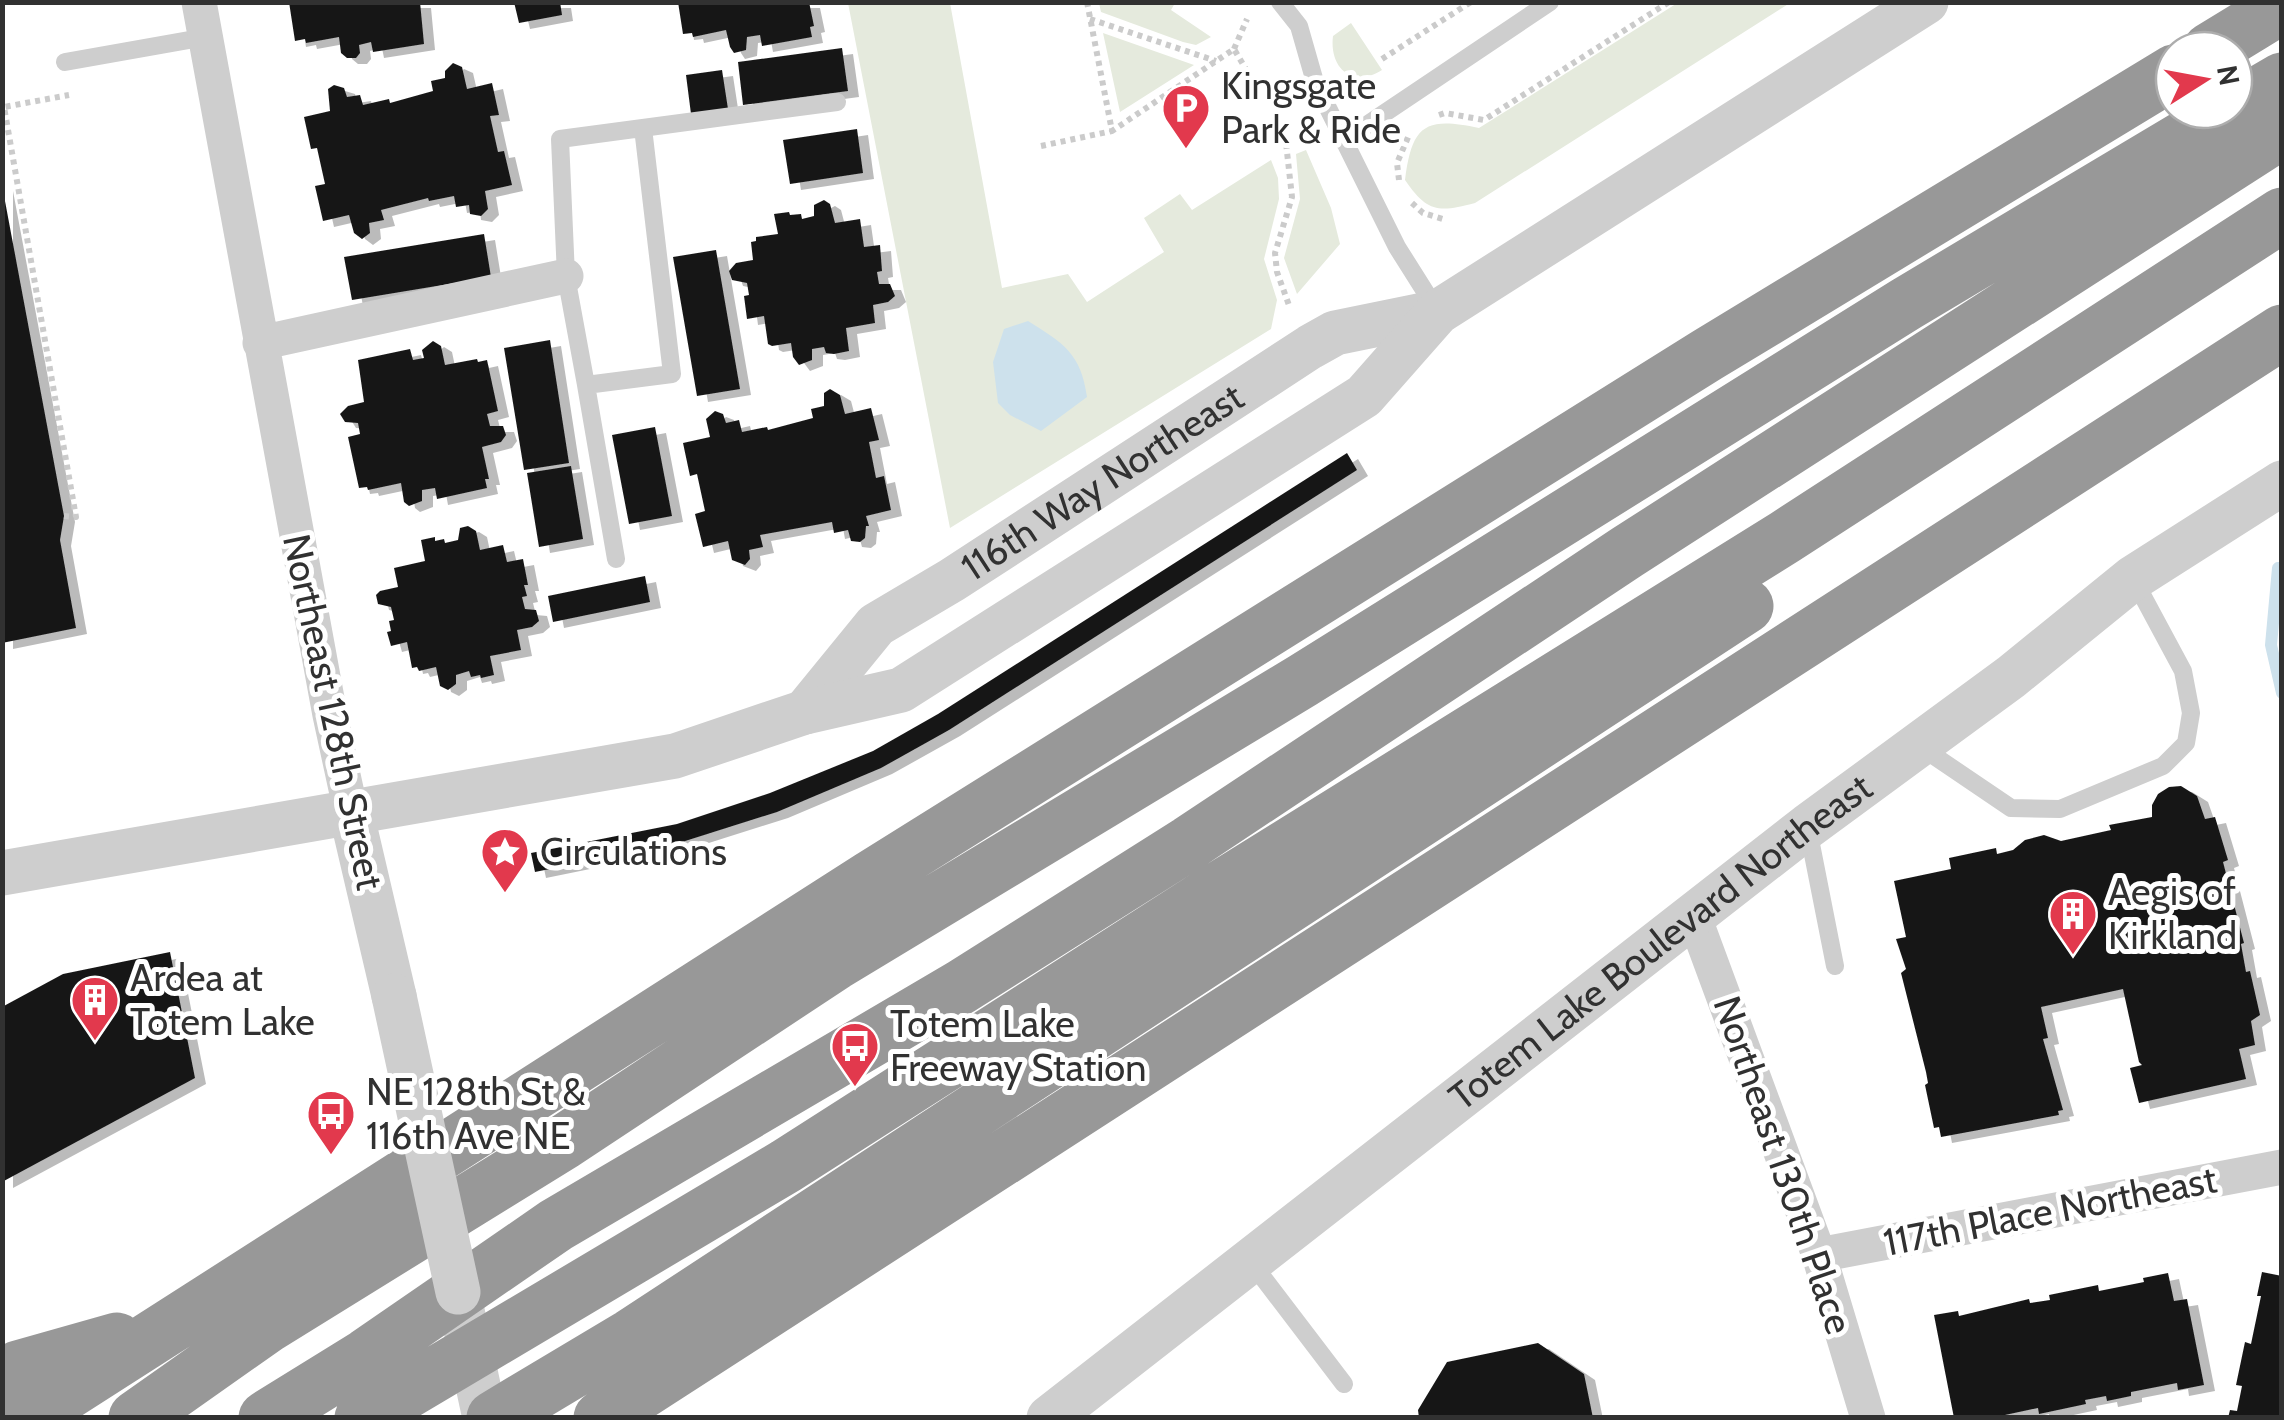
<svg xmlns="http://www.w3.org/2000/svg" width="2284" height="1420" viewBox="0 0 2284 1420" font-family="Cabin,sans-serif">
<defs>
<filter id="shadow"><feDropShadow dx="11" dy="6" stdDeviation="0" flood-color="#0004"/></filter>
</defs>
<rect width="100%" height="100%" fill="#fff"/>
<path fill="#e5eadd" d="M1679,2L1790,3L1475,203C1438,213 1427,212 1405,180C1412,126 1424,116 1479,128Z
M848,3H950L1002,288L1068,274L1087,302L1164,252L1144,218L1180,194L1192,210L1271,160L1278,178L1279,199L1264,259L1277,300L1271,329L950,528Z
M1099,3H1175L1171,10L1211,37L1196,45L1183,42L1101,12Z
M1351,23L1382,70C1352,89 1329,68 1333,36Z
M1103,33L1194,65L1120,112Z
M1306,150L1331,208L1340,244L1297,294L1284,258L1300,199L1296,154Z"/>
<path fill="#cde1ec" d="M1028,321C1063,343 1081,353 1087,397L1041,431L1010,415L998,403L993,362L1004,329Z"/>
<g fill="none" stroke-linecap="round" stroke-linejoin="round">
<path stroke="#cde1ec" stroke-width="12" d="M2278,568L2271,645L2282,693"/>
</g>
<path fill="#181818" filter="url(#shadow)" d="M289,2H420L424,44L373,52L371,42L359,45L360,53L356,58H347L341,53L339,37L306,43L305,39L295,41Z
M514,2H560L562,15L519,23Z
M678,2H809L814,26L810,27L812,37L762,46L760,35L747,37L746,50L734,53L730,47L726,30L693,37L692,33L683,34Z
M842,48L848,91L743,105L738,62Z
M453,63L462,67L467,89L492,83L499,115L490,116L498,152L504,151L512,185L485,191L488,209L481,216L470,214L469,205L456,207L454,196L429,201L428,198L381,210L384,220L369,223L370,233L362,239L354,233L349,215L323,221L315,186L325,184L317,148L311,149L304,117L330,111L328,89L334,85L344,88L347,97L360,95L363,105L389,99L390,103L433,91L431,81L445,78V71Z
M722,70L728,109L691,114L686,75Z
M857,129L863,173L790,184L783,140Z
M2,185L64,516L60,540L76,628L2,643Z
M824,200L830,204L835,223L860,219L864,247L880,245L882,271L877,272L879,284H890L895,296L888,302L873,305L875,323L846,328L849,351L834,354L826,353L824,347L812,349V360L799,365L793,357L791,343L772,346L768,344L764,316L747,319L744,296L749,295L747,283L732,280L729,271L736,263L753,260L751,242L756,241V237L778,234L774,214L789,212L790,215L801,214L802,219L814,216V205Z
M484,234L491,277L352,300L344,257Z
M716,250L740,389L697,396L673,257Z
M550,340L569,463L524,470L504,348Z
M433,341L441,346L445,365L477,359L478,362L487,360L498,411L487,414L490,426H503L506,435L501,442L482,447L489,479H485L487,488L437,499L435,488L422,490V501L409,506L404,502L401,483L368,490L367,487L359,488L348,437L360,434L358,423L345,422L340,414L348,406L364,402L358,360L410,349L413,360L424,358L422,350Z
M830,389L840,395L845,414L871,408L879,440L869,442L876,478L884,476L891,510L866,516L869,526H866L865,538L860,542L851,541L848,530L834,533L832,522L760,535L763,547L749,550L750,559L745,565L732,560L728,541L703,547L695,514L705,511L697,474L690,476L683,443L710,437L706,419L715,411L723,414L726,423L739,420L742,432L767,427L768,430L813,418L811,409L824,406V393Z
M655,427L672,516L629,524L612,435Z
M1347,453L1357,470L949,730L881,768L777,812L682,842L535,872L531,853L677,824L770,793L873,751L938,714Z
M571,466L583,539L539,547L527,473Z
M468,526L476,531L480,550L503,545L507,562L523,559L528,585H524L527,596L522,597L525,609L536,610L539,621L532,627L517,630L521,650L490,656L494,675L481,678L480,675L471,677L469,671L456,675V684L448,690L440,686L436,667L419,671L417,667L412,668L407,642L391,646L387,632L391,631L389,621L394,620L391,607L378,604L376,595L380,591L398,587L394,568L425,561L421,540L435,537V541L444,539L445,543L458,540L460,528Z
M645,576L650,602L553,622L548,596Z
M2181,786L2197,796L2205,819L2215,817L2228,860L2223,862L2244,943L2241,944L2246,972L2250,971L2260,1015L2251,1021L2255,1045L2239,1049L2246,1079L2139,1103L2130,1068L2142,1065L2139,1062L2123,989L2041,1007L2048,1038L2043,1039L2063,1110L2058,1111L2059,1115L1941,1137L1939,1127L1934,1128L1925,1085L1928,1083L1926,1072L1901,973L1906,969L1896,939L1906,937L1894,881L1951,869L1949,858L1996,848L1997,854L2013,850L2025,840L2044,835L2061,841L2111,830L2109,825L2152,817V805L2158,794L2169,787Z
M170,952L195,1078L2,1182V1007L63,974Z
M2262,1272L2282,1276V1418H2228L2230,1410L2237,1411L2242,1386L2236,1385L2245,1342L2251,1344L2261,1296H2257Z
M2168,1273L2174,1301L2187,1299L2204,1385L2178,1390L2177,1383L2131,1392V1396L2107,1401L2106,1396L2085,1400L2086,1404L2039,1414L2038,1408L1991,1418H1954L1934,1315L1958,1311L1959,1316L2029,1299L2030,1303L2050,1300L2049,1295L2098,1285L2099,1291L2144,1282L2143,1278Z
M1538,1343L1584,1374L1593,1418H1419L1418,1410L1447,1362Z"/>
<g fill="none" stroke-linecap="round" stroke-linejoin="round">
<path stroke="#cbcbcb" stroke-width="6" stroke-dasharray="5 5" stroke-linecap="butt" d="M1087,2L1112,131L1234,49L1254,83
M1090,19L1216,61
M1234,49L1247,19
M1382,59L1471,2
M1439,115L1445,113L1484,120L1669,2
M1285,134L1292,197L1275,253L1277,272L1290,308
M1041,146L1112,131
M1399,180L1397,163L1409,135
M1412,203L1423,213L1446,220
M64,516L76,517L4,107L69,95"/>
<path stroke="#cecece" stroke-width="18" d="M1280,2L1299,26L1315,82L1397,247L1438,312
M65,62L206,37
M643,128L672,374L586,385L566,276L560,139L837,102
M1343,141L1550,2
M586,385L616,559
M1918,745L2011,808L2060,809L2163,766L2186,743L2191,713L2183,671L2133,578
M1808,829L1835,966
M1251,1262L1344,1384"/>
<path stroke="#cecece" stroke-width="35" d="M199,2L330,715L351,812
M260,343L566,276
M1693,914L1819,1255L1868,1418
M1819,1255L2282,1167"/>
<g stroke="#cecece" stroke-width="45">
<path id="s1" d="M805,712L876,625L952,580L1310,347L1335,333L1438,312"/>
<path d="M351,812L394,996"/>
<path d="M2,873L675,756L805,712L901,690L1364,396L1438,312L1926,2"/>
<path d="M458,1292L485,1418"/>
<path id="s2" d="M1049,1418L1808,826L2011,677L2133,578L2282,483"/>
</g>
<path stroke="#989898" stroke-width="55" d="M2210,50L2282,6
M2234,108L2282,80
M2,1377L18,1368L117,1340
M27,1418L869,879L1707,355L2174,72
M136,1418L268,1325L564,1142L835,963L1302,681L1906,304L2231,110
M266,1418L366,1356L556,1225L961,987L1189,843L1627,552L2282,131
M362,1418L786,1166L1216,891L1785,537L2282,215
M494,1418L631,1336L1746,606
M601,1418L2282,332"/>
<path stroke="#cecece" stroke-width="45" d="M394,996L458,1292"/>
</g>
<defs>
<g id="parking-pin" transform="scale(2.5)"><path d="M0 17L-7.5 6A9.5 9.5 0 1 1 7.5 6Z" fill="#e2394d" stroke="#fff"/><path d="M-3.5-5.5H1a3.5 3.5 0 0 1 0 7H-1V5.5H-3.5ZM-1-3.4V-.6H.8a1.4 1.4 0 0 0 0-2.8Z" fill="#fff"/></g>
<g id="sight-pin" transform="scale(2.5)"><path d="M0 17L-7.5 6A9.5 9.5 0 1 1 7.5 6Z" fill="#e2394d" stroke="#fff"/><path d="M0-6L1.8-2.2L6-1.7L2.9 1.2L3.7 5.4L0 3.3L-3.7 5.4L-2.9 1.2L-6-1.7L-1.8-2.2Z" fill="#fff"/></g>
<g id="building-pin" transform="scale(2.5)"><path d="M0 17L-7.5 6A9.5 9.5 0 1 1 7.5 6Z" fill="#e2394d" stroke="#fff"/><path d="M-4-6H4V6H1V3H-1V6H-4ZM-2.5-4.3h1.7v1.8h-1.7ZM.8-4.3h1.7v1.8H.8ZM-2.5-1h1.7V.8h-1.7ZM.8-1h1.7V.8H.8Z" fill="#fff"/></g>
<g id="bus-pin" transform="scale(2.5)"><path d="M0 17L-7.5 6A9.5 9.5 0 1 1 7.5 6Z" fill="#e2394d" stroke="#fff"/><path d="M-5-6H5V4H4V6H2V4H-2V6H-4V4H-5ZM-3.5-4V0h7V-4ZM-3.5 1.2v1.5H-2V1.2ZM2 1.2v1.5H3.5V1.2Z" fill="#fff"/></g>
</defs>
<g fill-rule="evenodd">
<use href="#parking-pin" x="1186" y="108"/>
<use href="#sight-pin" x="505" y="852"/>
<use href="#building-pin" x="2073" y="914"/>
<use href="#building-pin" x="95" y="1000"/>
<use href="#bus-pin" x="855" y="1046"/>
<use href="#bus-pin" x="331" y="1114"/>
</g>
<g text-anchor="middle" stroke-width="10" stroke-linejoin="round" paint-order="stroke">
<g font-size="38" fill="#313131" stroke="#fff" text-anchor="start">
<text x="1221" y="99">Kingsgate<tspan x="1221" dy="44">Park &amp; Ride</tspan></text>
<text x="540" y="865">Circulations</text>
<text x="2108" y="905">Aegis of<tspan x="2108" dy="44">Kirkland</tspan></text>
<text x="130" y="991">Ardea at<tspan x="130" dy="44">Totem Lake</tspan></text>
<text x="890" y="1037">Totem Lake<tspan x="890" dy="44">Freeway Station</tspan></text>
<text x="366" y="1105">NE 128th St &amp;<tspan x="366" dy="44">116th Ave NE</tspan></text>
</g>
<g font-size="38" fill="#313131" stroke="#fff">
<text dy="13" stroke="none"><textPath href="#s1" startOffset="380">116th Way Northeast</textPath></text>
<text transform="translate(333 712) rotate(78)" y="13">Northeast 128th Street</text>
<text dy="13" stroke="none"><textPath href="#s2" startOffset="775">Totem Lake Boulevard Northeast</textPath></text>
<text transform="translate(1783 1165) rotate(71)" y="13">Northeast 130th Place</text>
<text transform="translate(2050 1211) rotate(-11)" y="13">117th Place Northeast</text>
</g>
</g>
<rect width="2284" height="1420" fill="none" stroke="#313131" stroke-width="10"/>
<g transform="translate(2204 80) rotate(79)"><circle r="48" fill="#ffffff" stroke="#adadad" stroke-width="2.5"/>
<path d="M0-8L18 38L0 25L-18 38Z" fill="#e2394d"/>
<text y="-15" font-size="28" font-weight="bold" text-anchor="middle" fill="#313131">N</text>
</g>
</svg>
